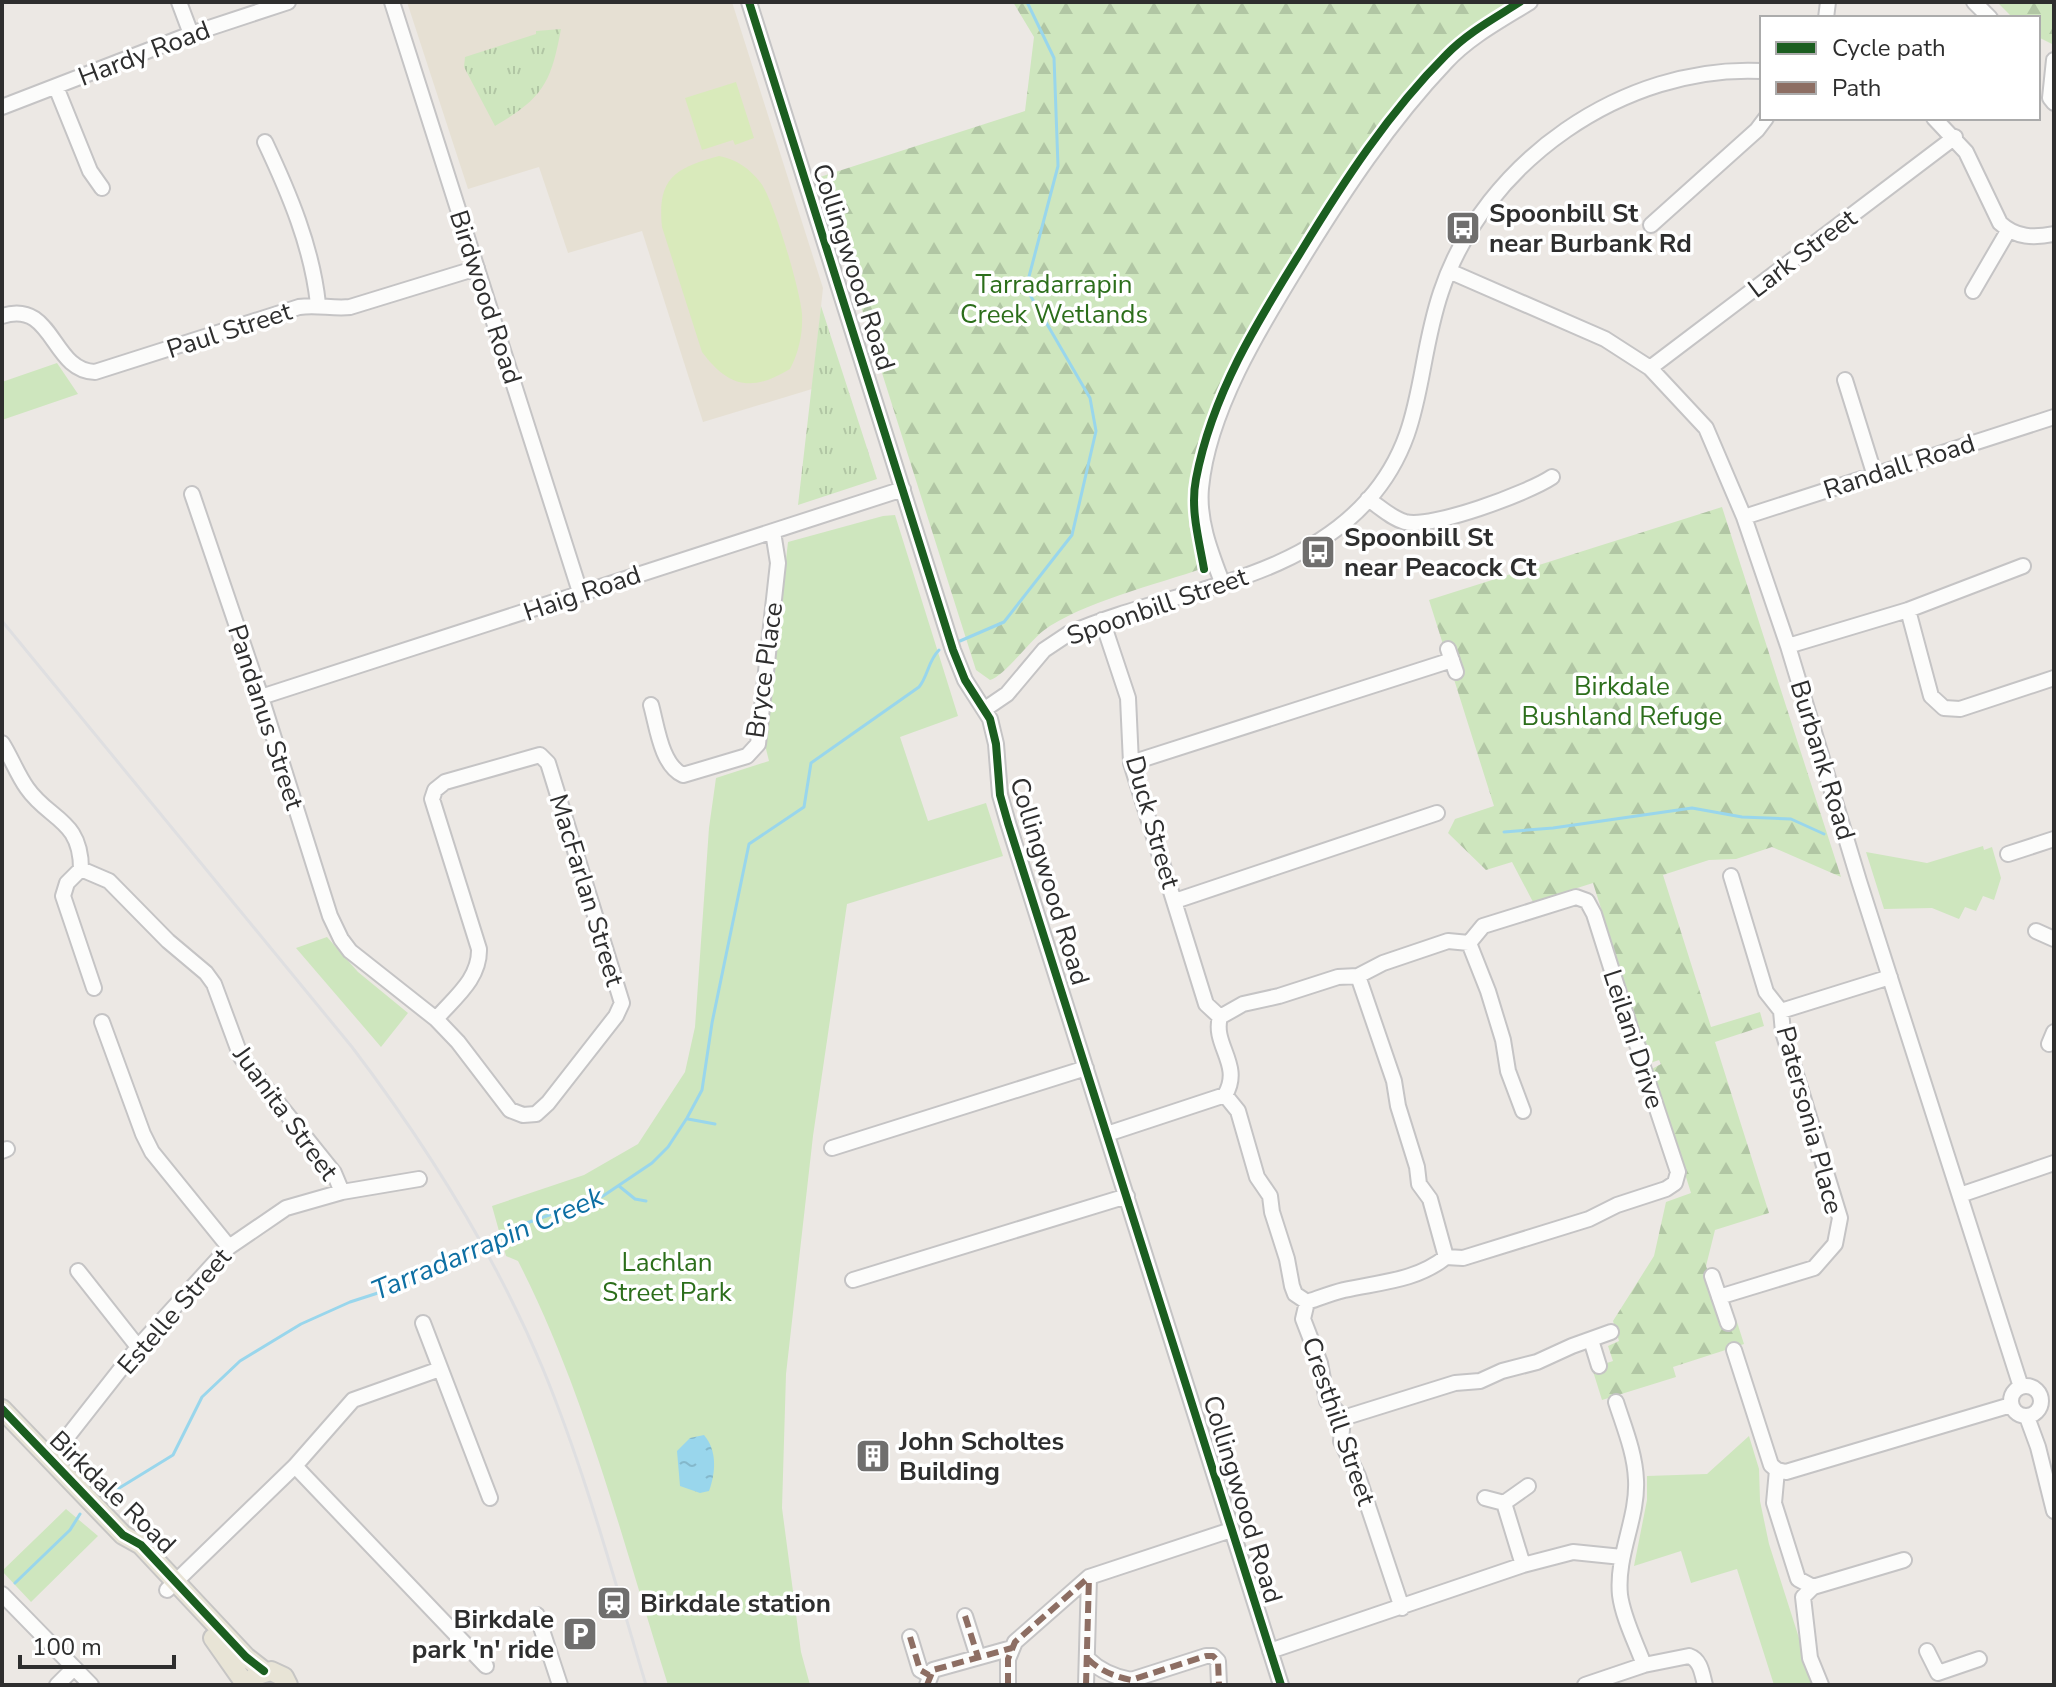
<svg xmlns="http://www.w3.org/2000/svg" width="2056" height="1687" viewBox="0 0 2056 1687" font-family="'Nunito Sans',sans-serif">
<defs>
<pattern id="grass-tufts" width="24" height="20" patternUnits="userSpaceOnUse" patternTransform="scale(2)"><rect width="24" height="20" fill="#cee6be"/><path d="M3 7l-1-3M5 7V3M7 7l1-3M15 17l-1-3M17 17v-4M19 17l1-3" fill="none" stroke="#b1c6a4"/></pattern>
<pattern id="forest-firs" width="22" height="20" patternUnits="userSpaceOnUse" patternTransform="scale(2)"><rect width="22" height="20" fill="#cee6be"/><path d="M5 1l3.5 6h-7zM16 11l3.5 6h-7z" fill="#b1c6a4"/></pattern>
<pattern id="water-ripples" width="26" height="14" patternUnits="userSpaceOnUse" patternTransform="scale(2)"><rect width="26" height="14" fill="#99d6ec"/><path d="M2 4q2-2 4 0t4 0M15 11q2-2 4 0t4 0" fill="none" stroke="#84b8cb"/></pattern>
</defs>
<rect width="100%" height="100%" fill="#ece8e4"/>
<path fill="#e6e0d3" d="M407,2H732L823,288L812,389L703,422L642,231L568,253L539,167L468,189Z"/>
<path fill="url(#grass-tufts)" d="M561,29C551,83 543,98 495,126L464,67L465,57L536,34V31Z
M821,306L877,479L798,505Z"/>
<path fill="url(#forest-firs)" d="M1013,2H1511L1484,20L1441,54L1348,167L1226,370L1200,435L1190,482L1189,526L1204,568C1158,584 1080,603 1043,631C1029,642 1003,677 990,680L976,670L820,177L1025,111L1034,37Z
M1997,2H2054V45L2038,37V18H2013Z
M1722,507L1841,877L1772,847L1736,859L1709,860L1663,875L1711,1027L1760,1012L1764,1026L1715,1042L1769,1213L1715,1230L1706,1266L1708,1271L1705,1273L1722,1326L1737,1322L1744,1344L1673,1367L1676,1377L1602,1400L1592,1368L1613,1361L1608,1346L1619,1341L1613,1321L1654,1256L1666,1202L1691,1193L1652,1069L1661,1064L1659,1060L1650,1063L1593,883L1533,902L1512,862L1486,870L1448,833L1455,819L1494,806L1429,600Z"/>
<path fill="#cee6be" d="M57,363L78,394L2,420V382Z
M895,515L958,716L900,737L928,821L986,803L1003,856L847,904L813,1136L786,1374L782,1508L801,1652L810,1685H668C623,1543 586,1394 518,1261L506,1256L492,1206L584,1175L638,1144L685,1072L695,1027L709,828L716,778L769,761L765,745L788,542L883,516Z
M1983,846L1984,850L1992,847L2001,878L1994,900L1983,896L1976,911L1965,907L1959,919L1932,908L1884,909L1866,852L1927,863Z
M327,937L358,972L408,1013L381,1047L296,948Z
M1749,1436L1759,1469L1760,1501L1769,1544L1814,1685H1774L1737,1569L1691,1583L1681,1551L1634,1566L1647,1500V1476L1707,1474Z
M66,1509L98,1536L31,1602L2,1571Z"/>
<path fill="#d9eabb" d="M736,82L754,138L735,145L733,140L702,150L685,98Z
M719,156C736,159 750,169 760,182C773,197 801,293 802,314C803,333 799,352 790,369C752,392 729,388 702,352L662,227C657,178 675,168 719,156Z"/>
<path fill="url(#water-ripples)" d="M704,1435C717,1450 716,1472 709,1491L700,1493L680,1486L677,1451L690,1438Z"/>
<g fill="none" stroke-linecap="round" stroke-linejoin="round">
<path stroke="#99d6ec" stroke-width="3" d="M960,641L1004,622L1072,535L1096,431L1090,398L1026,288L1058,166L1054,58L1027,2
M1504,832L1553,828L1692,808L1742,817L1791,819L1824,834
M688,1119L715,1124
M619,1186L635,1199L646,1201
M103,1498L173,1455L202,1397L240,1361L301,1324L350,1302L412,1282L521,1225L603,1196L652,1163L668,1147L687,1118L702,1090L712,1023L749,844L804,807L811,763L919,687C928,676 928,661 939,650
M15,1583L70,1530L80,1514"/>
<g stroke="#c5c4c5" stroke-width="18">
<path id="minor" d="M179,2L191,34
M392,2L580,592
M749,2L953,650L965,680L990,719L996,744L1000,795L1008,823L1281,1685
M1974,2L1990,18
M1826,18L1828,2
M2054,60L2050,98L2054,103
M56,87L90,171L102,188
M2,107L191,34L288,2
M1934,118L1966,152L2000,223C2016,238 2034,238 2054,234
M265,142C289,193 312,247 318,304
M1651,225L1757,130L1766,118
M1449,271L1605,339L1650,368L1706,428L1744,517L1788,646L1859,881L2021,1387
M1973,291L2008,231
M2,316C54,299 51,371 95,372L299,307C317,304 332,309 350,307L477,268
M1650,368L1955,137
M1845,380L1874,473
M192,494L261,697L330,916L341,939L350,951L436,1019L458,1042L510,1110L523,1115L536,1114L548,1103L616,1016L622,1003L548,763L540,755L445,782L435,790L432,799L479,949C480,979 454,998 436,1019
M1368,499C1380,507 1391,518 1405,522C1432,529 1528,493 1552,477
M1744,517L2054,417
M1222,582C1211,553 1198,521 1201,488C1208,411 1260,327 1300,262C1343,192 1389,122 1446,62C1469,37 1501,20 1530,2
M1908,610L1931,696L1944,708L1960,709L2054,678
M1102,620L1128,698L1131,763L1206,1004L1220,1017
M1788,646L1908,610L2023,566
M1448,649L1456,672
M261,697L903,489
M651,705C657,726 661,765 683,775L747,756L758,744L778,563L773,532
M985,709L1007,694L1044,650L1068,634C1167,590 1292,585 1368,500C1426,435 1415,369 1441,292C1484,162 1624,64 1762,71
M2,743C11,757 17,774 27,788C49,820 81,819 81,869L109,881L168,941L206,973L214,984L241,1057L334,1173L342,1192
M1131,763L1452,660
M2008,854L2054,839
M81,869L67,883L63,896L94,988
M1175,901L1437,813
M2036,931L2054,939
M1469,943L1488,991L1503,1040L1508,1071L1523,1111
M1358,976L1394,1081L1398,1106L1417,1167L1419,1184L1430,1199L1446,1257
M1781,1011L1890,977
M1220,1017L1243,1004L1279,996L1338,977L1358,976L1383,963L1448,941L1469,943L1483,926L1576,897L1587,901L1594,914L1632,1034L1641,1053L1642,1064L1678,1172L1675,1183L1666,1189L1617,1205L1589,1219L1463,1258L1446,1257C1416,1281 1380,1282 1344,1290C1332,1293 1319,1298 1307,1302
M1220,1017C1212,1045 1243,1065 1225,1095L1238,1111L1257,1177L1270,1196L1272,1212L1287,1259L1292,1286L1295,1294L1307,1302L1303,1319L1320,1363L1327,1401L1343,1418L1341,1441L1358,1476L1402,1608
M102,1022L143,1134L152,1152L229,1247
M2049,1044L2054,1032
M1107,1134L1225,1095
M832,1148L1086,1068
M2,1151L7,1149
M1960,1195L2054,1163
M78,1271L138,1347
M1712,1276L1728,1323
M853,1280L1127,1196
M1719,1297L1814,1268L1835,1244L1840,1218L1783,1032L1781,1011L1766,992L1731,876
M423,1323L490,1498
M1591,1340L1599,1366
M1734,1350L1771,1465L1777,1470
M2011 1401a15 15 0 1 1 30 0a15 15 0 1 1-30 0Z
M1616,1402C1624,1427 1635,1453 1636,1480C1638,1519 1616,1555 1620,1595C1623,1618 1636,1643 1644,1665
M2027,1417L2038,1447L2054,1511
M1343,1418L1455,1383L1480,1381L1502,1371L1537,1362L1572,1346L1611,1332
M50,1459L138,1347L229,1247L286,1208L342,1192L419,1179
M295,1466L486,1666
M1777,1470L1786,1472L2011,1405
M1777,1470L1774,1503L1798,1579L1813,1587L1904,1560
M1485,1498L1504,1503L1528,1486
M1504,1503L1523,1565
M1813,1587L1803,1597L1810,1658L1821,1685
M167,1590L295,1466L353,1400L440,1369
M2,1594L91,1685
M537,1615L560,1685
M965,1616L978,1657
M910,1637L920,1670L929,1675
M1270,1651L1523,1565L1573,1552L1622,1557
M1927,1651L1938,1673L1979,1659
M1088,1659C1099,1670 1115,1677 1131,1680L1206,1656H1213L1218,1661L1219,1685
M57,1685L74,1668
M927,1685L933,1670L1012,1648
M1008,1685V1659L1015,1642L1089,1577L1231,1530
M1086,1685L1089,1577
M1585,1685L1644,1665L1689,1656C1701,1660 1702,1674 1705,1685"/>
</g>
<g stroke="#c6c5c4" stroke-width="22">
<path id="major" d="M2,1409L123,1535L141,1545L246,1657L264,1671
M213,1638L246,1685
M255,1676L271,1671L284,1677L288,1685"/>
</g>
<use href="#minor" stroke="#fcfcfb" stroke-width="14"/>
<use href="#major" stroke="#e8e4d6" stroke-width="18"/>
<path stroke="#dfdfe1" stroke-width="3" d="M2,621L352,1047C428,1147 494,1252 543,1369C585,1471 614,1579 646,1685"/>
<path stroke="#8d6e63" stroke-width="6" stroke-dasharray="12 6" stroke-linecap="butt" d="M965,1616L978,1657
M910,1637L920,1670L929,1675
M1088,1659C1099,1670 1115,1677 1131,1680L1206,1656H1213L1218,1661L1219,1685
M927,1685L933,1670L1012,1648
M1008,1685V1659L1015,1642L1089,1577
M1086,1685L1089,1577"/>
<g stroke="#fff" stroke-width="13">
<path id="cycleway" d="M749,2L953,650L965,680L990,719L996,744L1000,795L1008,823L1281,1685
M1204,569C1199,540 1190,509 1196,479C1212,394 1257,322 1302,250C1344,181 1389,112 1446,55C1467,33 1495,18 1520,2
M2,1409L123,1535L141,1545L246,1657L264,1671"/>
</g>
<use href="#cycleway" stroke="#1b5e20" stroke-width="8"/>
</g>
<defs>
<g id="bus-square" transform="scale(1.8)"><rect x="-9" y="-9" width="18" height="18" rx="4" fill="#706f6e" stroke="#fff"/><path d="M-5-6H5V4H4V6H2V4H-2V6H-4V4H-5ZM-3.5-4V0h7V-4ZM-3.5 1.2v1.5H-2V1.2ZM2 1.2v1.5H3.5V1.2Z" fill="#fff"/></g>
<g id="building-square" transform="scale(1.8)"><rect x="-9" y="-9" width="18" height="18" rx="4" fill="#706f6e" stroke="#fff"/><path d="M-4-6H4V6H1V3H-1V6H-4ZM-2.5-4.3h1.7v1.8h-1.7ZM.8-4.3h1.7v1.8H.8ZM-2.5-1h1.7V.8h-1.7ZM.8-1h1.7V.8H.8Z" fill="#fff"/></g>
<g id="station-square" transform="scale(1.8)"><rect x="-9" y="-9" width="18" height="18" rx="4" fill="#706f6e" stroke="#fff"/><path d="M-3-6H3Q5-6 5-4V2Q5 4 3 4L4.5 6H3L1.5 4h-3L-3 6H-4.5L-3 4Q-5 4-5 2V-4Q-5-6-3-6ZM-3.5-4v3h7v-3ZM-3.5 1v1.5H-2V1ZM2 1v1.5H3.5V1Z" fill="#fff"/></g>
<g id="parking-square" transform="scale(1.8)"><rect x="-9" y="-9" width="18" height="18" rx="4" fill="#706f6e" stroke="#fff"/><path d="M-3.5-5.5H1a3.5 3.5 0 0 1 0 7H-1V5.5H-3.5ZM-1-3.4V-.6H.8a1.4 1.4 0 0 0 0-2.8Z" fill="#fff"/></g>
</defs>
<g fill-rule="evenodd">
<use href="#bus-square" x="1463" y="228"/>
<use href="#bus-square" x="1318" y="552"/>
<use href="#building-square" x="873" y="1456"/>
<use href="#station-square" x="614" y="1603"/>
<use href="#parking-square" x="580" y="1634"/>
</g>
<g text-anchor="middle" stroke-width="7" stroke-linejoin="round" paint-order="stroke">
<g font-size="26" fill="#2e2e2e" stroke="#fff">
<text transform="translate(144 53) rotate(-21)" y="9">Hardy Road</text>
<text transform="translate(1802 253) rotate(-37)" y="9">Lark Street</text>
<text transform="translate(854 267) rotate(72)" y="9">Collingwood Road</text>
<text transform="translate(486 297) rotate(72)" y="9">Birdwood Road</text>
<text transform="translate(229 330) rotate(-18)" y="9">Paul Street</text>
<text transform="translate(1899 466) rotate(-18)" y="9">Randall Road</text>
<text transform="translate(582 593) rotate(-19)" y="9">Haig Road</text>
<text transform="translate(1157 606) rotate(-19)" y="9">Spoonbill Street</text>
<text transform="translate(764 670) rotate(-82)" y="9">Bryce Place</text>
<text transform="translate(266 717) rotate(72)" y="9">Pandanus Street</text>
<text transform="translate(1823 760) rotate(73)" y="9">Burbank Road</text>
<text transform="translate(1153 822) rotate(74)" y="9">Duck Street</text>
<text transform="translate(1050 881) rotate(73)" y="9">Collingwood Road</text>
<text transform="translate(587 890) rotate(73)" y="9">MacFarlan Street</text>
<text transform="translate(1634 1039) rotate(72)" y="9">Leilani Drive</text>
<text transform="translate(286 1113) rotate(54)" y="9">Juanita Street</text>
<text transform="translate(1810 1120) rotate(75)" y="9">Patersonia Place</text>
<text transform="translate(174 1311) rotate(-49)" y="9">Estelle Street</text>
<text transform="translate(1339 1421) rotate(71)" y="9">Cresthill Street</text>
<text transform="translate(113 1492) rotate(44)" y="9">Birkdale Road</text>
<text transform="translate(1243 1499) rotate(73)" y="9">Collingwood Road</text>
</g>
<g font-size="26" font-weight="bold" fill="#2e2e2e" stroke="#fff" text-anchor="start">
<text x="1489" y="222">Spoonbill St<tspan x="1489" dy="30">near Burbank Rd</tspan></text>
<text x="1344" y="546">Spoonbill St<tspan x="1344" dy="30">near Peacock Ct</tspan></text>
<text x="899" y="1450">John Scholtes<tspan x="899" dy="30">Building</tspan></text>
<text x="640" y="1612">Birkdale station</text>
<text x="554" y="1628" text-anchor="end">Birkdale<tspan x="554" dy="30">park 'n' ride</tspan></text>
</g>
<g font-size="26" fill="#2c6e1b" stroke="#fff">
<text x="1054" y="293">Tarradarrapin<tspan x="1054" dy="30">Creek Wetlands</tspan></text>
<text x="1622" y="695">Birkdale<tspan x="1622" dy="30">Bushland Refuge</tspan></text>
<text x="667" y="1271">Lachlan<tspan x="667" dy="30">Street Park</tspan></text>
</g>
<g font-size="28" font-style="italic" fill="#0d6fa3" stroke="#fff">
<text transform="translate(487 1243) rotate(-23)" y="10">Tarradarrapin Creek</text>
</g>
</g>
<rect width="2056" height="1687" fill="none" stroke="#2e2e2e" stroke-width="8"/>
<rect x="1760" y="16" width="280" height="104" fill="#ffffff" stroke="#ababab" stroke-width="2"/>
<rect x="1776" y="42" width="40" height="12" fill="#1b5e20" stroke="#ababab" stroke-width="2"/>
<text x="1832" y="56" font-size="24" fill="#2e2e2e">Cycle path</text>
<rect x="1776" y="82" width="40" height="12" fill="#8d6e63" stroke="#ababab" stroke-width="2"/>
<text x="1832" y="96" font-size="24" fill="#2e2e2e">Path</text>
<path d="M20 1655v12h154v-12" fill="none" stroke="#2e2e2e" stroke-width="4"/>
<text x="32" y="1655" font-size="24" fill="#2e2e2e" stroke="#ffffff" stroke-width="6" paint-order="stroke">100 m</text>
</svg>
